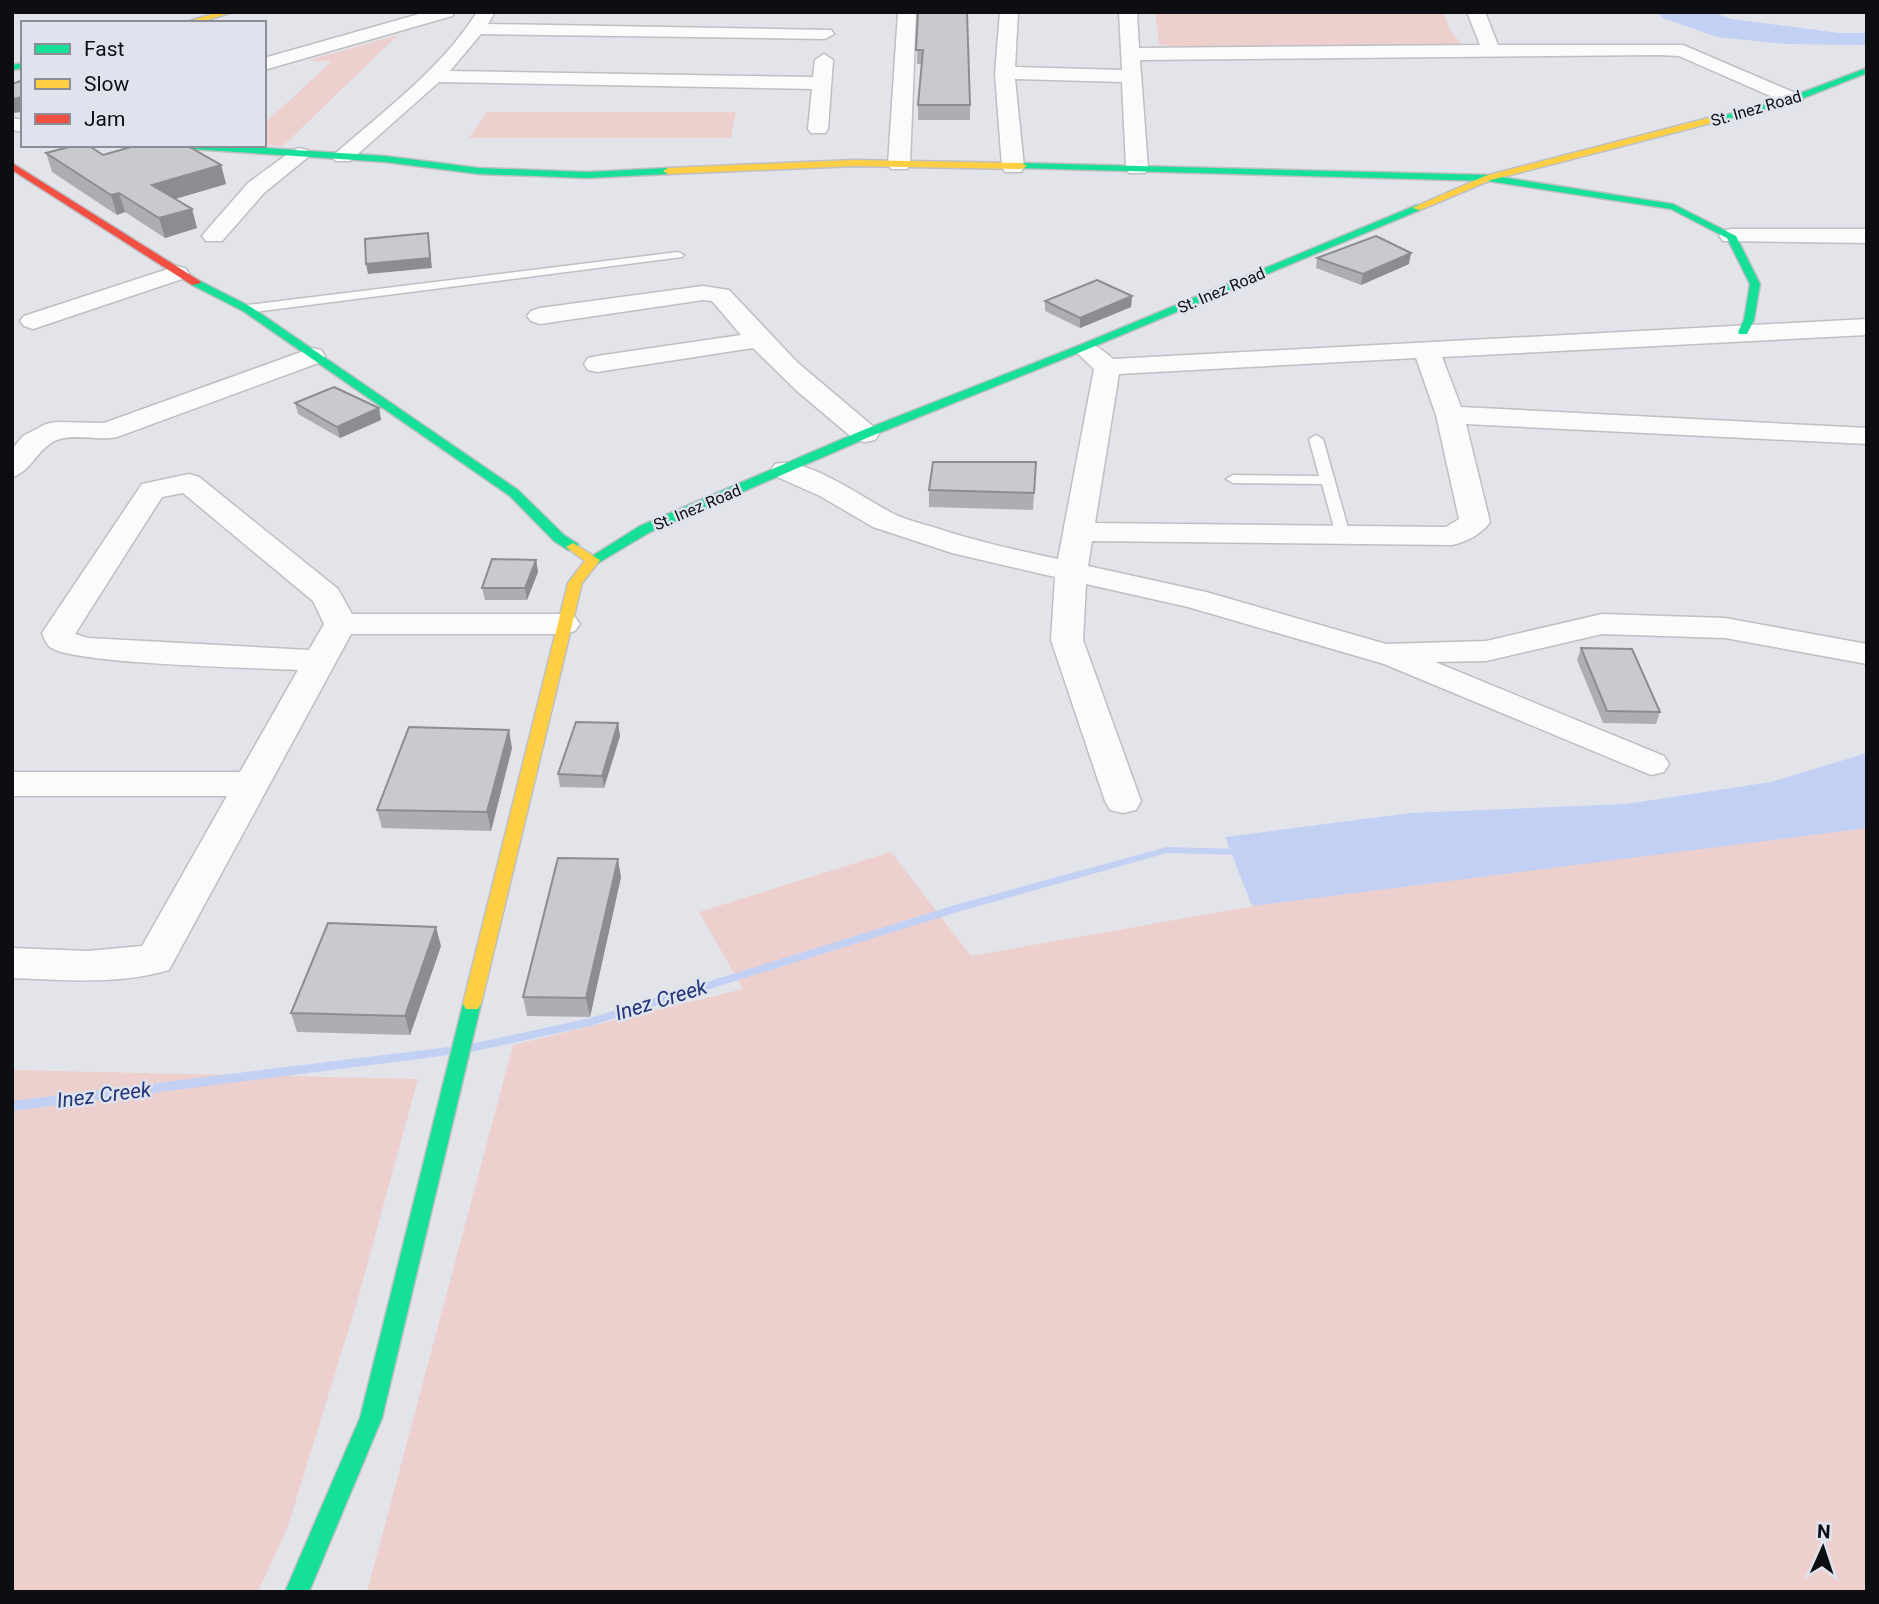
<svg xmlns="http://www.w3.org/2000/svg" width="1879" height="1604" viewBox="0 0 1879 1604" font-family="Roboto,sans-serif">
<rect width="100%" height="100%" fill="#e2e4ea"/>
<path fill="#edd0cd" d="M1155,12H1443L1450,30L1463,46H1170L1159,44Z
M398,35L283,146L264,145V124L332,61H306Z
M487,112H736L731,138H469Z
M1867,828V1592H367L513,1045L743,989L699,912L891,852L971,956L1299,898Z
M12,1070L418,1079L357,1302L288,1526L258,1592H12Z"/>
<path fill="#c2d0f4" d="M1657,12H1713L1731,19L1839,33H1867V45L1784,44L1717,37L1663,18Z
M1867,753V828L1860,829L1252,906L1225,837L1410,813L1626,804L1771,782Z"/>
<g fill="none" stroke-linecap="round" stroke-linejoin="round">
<path fill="#c2d0f4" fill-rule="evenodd" d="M1167,847L1240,849L1245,852L1240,855L1167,853L961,911L590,1026L471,1052L467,1051L465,1048L467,1045L471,1044L590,1018L955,905Z
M449,1047L453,1048L455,1051L453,1054L449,1055L12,1111V1101Z"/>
<g stroke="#bdbfc3" stroke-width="3">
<path id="lane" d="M678,252L684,255L682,257L247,313L241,309L247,305Z
M1316,435L1323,439L1350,535L1348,538H1338L1336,535L1322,484L1233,483L1226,479L1233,475L1319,476L1309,439Z"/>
</g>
<g stroke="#bdbfc3" stroke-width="3">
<path id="street" d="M426,12H455L452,16L264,70V58Z
M477,12H495L488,24L831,30L834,34L825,39L481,34L450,71L813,77L815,60L824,54L833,60L828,129L825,133H811L808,129L812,89L439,82L350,161H336L332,157L336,153C386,109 441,69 477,12Z
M898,12H916L910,164L907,169H891L888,164Z
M1000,12H1018L1015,67L1122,70L1119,12H1137L1139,48L1480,45L1467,12H1485L1498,45H1683L1800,95L1803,99L1800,103H1786L1679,56L1659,55L1140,60L1148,168L1145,173H1129L1126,168L1122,82L1015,79L1024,167L1021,172H1005L1002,167L995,73Z
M12,118L23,120V132L12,130Z
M300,148L307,150L311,154L307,158L264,193L222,241H206L202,236L206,231L248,183L293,150Z
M1731,229H1867V243L1723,241L1719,236L1723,231Z
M177,266L185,268L189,273L185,278L42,326L33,329L24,326L20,321L24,316Z
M703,286L729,290L798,363L875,428L879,434L875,440L865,442L855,440L797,391L753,348L597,372L588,370L584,364L588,358L597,356L741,335L712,301L703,300L540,324L531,321L527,316L531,311L540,308Z
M1867,319V335L1442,357L1461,407L1867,428V444L1466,424L1490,522C1482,534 1466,542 1452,545L1092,541L1088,566L1206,592L1386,644L1486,641L1602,614L1725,618L1867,644V664L1725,638L1602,634L1486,661L1435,662L1664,756L1669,764L1664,772L1651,775L1384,664L1188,607L1086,584L1083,640L1141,801L1136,810L1123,813L1110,810L1105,801L1051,640L1055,577L952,553L873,527L820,496L775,476L771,470L775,464C806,456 863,498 892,513C904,519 919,523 933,527C974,541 1016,550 1058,559L1094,369L1075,351L1079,346C1095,342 1101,349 1113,359ZM1416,358L1436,415L1459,519L1446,527L1095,523L1119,374Z
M312,348L321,350L325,356L321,362L117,437C99,441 78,434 60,439C38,445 33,471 12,477V449L23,436L46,424L56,422L104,423Z
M189,474L199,477L338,589L352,614H564L575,617L580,624L575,631L564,634H351L169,970C119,985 64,980 12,978V948L88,951L142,946L227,796H12V772H240L298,670C260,668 70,664 50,647C46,644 44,637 42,633L142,484ZM183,493L313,601L324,624L309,650L88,638L75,634L162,497Z"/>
</g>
<g stroke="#bdbfc3" stroke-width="3">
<path id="fast" d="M23,63V68L12,70V65Z
M1867,68V73L1796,101L1716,122L1712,119L1790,97Z
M173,145H221L385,156L479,168L587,172L668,168L673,171L668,174L587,178L479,174L385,162L177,148Z
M1022,163L1488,175L1673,204L1736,236L1760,284L1754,320L1747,334H1739L1738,332L1744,320L1750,284L1727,238L1671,209L1488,181L1019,168L1017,166Z
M1417,205L1422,208L1420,210L1088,349L869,437L650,532L598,563L593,564L586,560L640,526L861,431L1080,345Z
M192,281H200L251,307L518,490L564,535L578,544V550H568L554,541L510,496L243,311L192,285Z
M472,997L478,999L481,1004L382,1418L309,1592H285L360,1418L463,1004L466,999Z"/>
</g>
<g stroke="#bdbfc3" stroke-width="3">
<path id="slow" d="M219,12H233L197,23H183Z
M1716,116L1720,119L1719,121L1491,180L1420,210L1412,208L1485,176Z
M854,160L1022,163L1027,166L1022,169L854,166L668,174L663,171L668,168Z
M573,543L600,560L582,583L481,1004L478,1009H466L463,1004L568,583L585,561L566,547Z"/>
</g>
<g stroke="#bdbfc3" stroke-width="3">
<path id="jam" d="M12,163L200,281L201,283L192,285L12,170Z"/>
</g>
<use href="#lane" fill="#fbfbfc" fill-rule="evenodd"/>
<use href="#street" fill="#fbfbfc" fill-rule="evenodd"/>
<use href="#fast" fill="#16e098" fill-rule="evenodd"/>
<use href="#slow" fill="#ffcf43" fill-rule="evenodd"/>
<use href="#jam" fill="#f24e42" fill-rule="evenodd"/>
</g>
<path fill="#acaeb1" d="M918,12L970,105V120H918V105L922,64H917Z
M46,153L103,155L221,165L226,184L175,199L192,209L197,228L165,238L125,212L117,215L52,172Z
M1317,258L1409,264L1361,285L1316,268Z
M1132,296L1131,307L1080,328L1045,311V301Z
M295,403L379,408L381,420L340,438L298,414Z
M1036,462L1033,510L929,507V490Z
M536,560L538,572L527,600H485L482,588Z
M1581,648L1660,712L1656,724L1603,723L1577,660Z
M618,723L620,736L604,788L560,787L558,774Z
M512,748L491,831L382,828L377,810Z
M621,877L590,1017L527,1016L523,997Z
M441,946L410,1035L297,1032L291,1013Z"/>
<path fill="#8c8d90" d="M23,97V112L12,113V99Z
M221,165L226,184L158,204L152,185Z
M119,193L125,212L117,215L111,195Z
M192,209L197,228L165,238L159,218Z
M428,233L432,268L368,274L366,264Z
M1411,253L1409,264L1361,285L1363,274Z
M1132,296L1131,307L1080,328V318Z
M379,408L381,420L340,438L337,427Z
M536,560L538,572L527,600L525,588Z
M618,723L620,736L604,788L602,776Z
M509,730L512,748L491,831L487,812Z
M618,859L621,877L590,1017L586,998Z
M436,927L441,946L410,1035L405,1016Z"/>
<path fill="#c8cace" stroke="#8c8d90" stroke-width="2" d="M918,12H967L970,105H918L923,50H916Z
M23,80V97L12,99V84Z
M77,145H88L103,155L138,145H186L221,165L152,185L192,209L159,218L119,193L111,195L46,153Z
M428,233L430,258L366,264L365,239Z
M1376,236L1411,253L1363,274L1317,258Z
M1097,280L1132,296L1080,318L1045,301Z
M334,387L379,408L337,427L295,403Z
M933,462H1036L1034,493L929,490Z
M492,559L536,560L525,588H482Z
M1581,648L1632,649L1660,712L1607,711Z
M576,722L618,723L602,776L558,774Z
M409,727L509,730L487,812L377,810Z
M558,858L618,859L586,998L523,997Z
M328,923L436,927L405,1016L291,1013Z"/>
<g text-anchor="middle" stroke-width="5" stroke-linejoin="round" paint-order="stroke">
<g font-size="16" fill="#0d0e12" stroke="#dfe3ee">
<text transform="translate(1756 108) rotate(-16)" y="6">St. Inez Road</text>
<text transform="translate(1221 290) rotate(-23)" y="6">St. Inez Road</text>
<text transform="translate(697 507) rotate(-23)" y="6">St. Inez Road</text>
</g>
<g font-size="21" font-style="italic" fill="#223579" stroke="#dfe3ee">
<text transform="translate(661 1000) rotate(-17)" y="7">Inez Creek</text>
<text transform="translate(104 1095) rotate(-7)" y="7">Inez Creek</text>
</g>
</g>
<rect width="1879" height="1604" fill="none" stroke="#0d0e12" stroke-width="28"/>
<rect x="21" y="21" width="245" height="126" fill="#dfe3ee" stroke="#8b8e96" stroke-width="2"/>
<rect x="35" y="44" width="35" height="10" fill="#16e098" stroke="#8b8e96" stroke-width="2"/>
<text x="84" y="56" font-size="21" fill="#0d0e12">Fast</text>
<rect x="35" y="79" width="35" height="10" fill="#ffcf43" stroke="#8b8e96" stroke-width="2"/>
<text x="84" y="91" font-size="21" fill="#0d0e12">Slow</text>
<rect x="35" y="114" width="35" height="10" fill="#f24e42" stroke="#8b8e96" stroke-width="2"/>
<text x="84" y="126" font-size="21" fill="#0d0e12">Jam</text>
<g transform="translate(1823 1548) rotate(3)" stroke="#dfe3ee" stroke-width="5" paint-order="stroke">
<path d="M0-5L12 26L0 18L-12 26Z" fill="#0d0e12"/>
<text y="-10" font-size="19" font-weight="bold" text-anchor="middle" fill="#0d0e12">N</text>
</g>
</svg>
